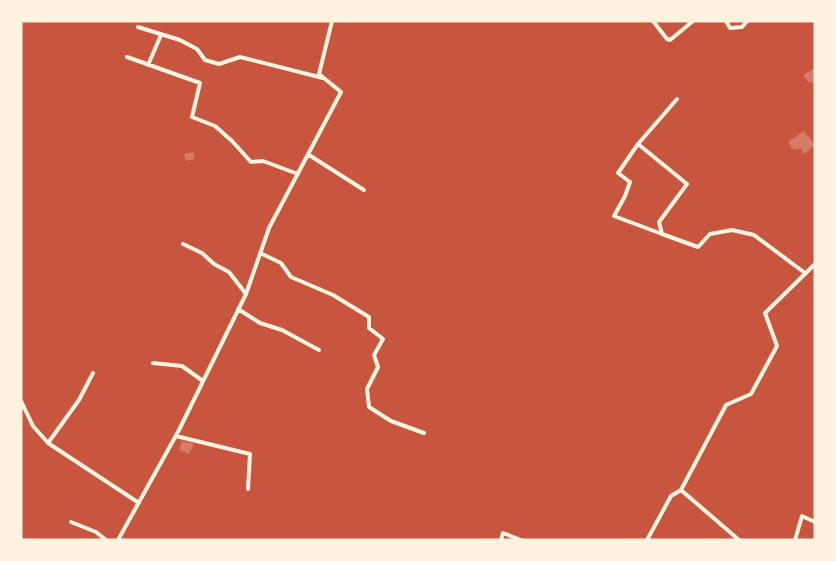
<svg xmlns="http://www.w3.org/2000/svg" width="836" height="561" viewBox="0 0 836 561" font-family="Rubik,sans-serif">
<rect width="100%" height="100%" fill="#c8553d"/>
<path fill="#d67c66" d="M815,68V82L813,84L810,81L809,83L803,75Z
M804,131L815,145L804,154L800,148L797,150L794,148L793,150L788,142Z
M193,152L195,159L186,161L184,154Z
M182,441L194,444L189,454L179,450Z"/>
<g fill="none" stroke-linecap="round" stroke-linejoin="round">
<path stroke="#fff3e0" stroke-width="4" d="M653,21L667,39L670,40L693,21
M726,21L730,28L742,27L747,21
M138,27L180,40L197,49L205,60L219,64L240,57L323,78
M127,57L200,83L192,117L215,126L232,141L251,162L263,161L298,174
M148,65L161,35
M677,99L638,144L687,184L659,222L662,234L698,247L710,234L732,230L754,235L805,273
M638,144L618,173L630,182L625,196L614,216L662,234
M309,155L364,190
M183,244L202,253L214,264L229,272L246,294
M260,253L281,263L291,277L333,295L369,317V328L383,339L374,355L378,367L367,389L369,407L391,421L424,433
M238,309L260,323L282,330L319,350
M153,363L182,366L203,381
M21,401L33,426L48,443L139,503
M176,436L250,454L248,489
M48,443L79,400L93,373
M71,522L96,532L106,540
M118,540L179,430L246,294L269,228L341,92L319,74L332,21
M501,540L503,533L521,540
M647,540L671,496L681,490
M739,540L681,490L726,405L751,394L777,346L765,313L815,264
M795,540L802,516L815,522"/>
</g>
<rect width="836" height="561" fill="none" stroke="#fff3e0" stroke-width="45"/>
</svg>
